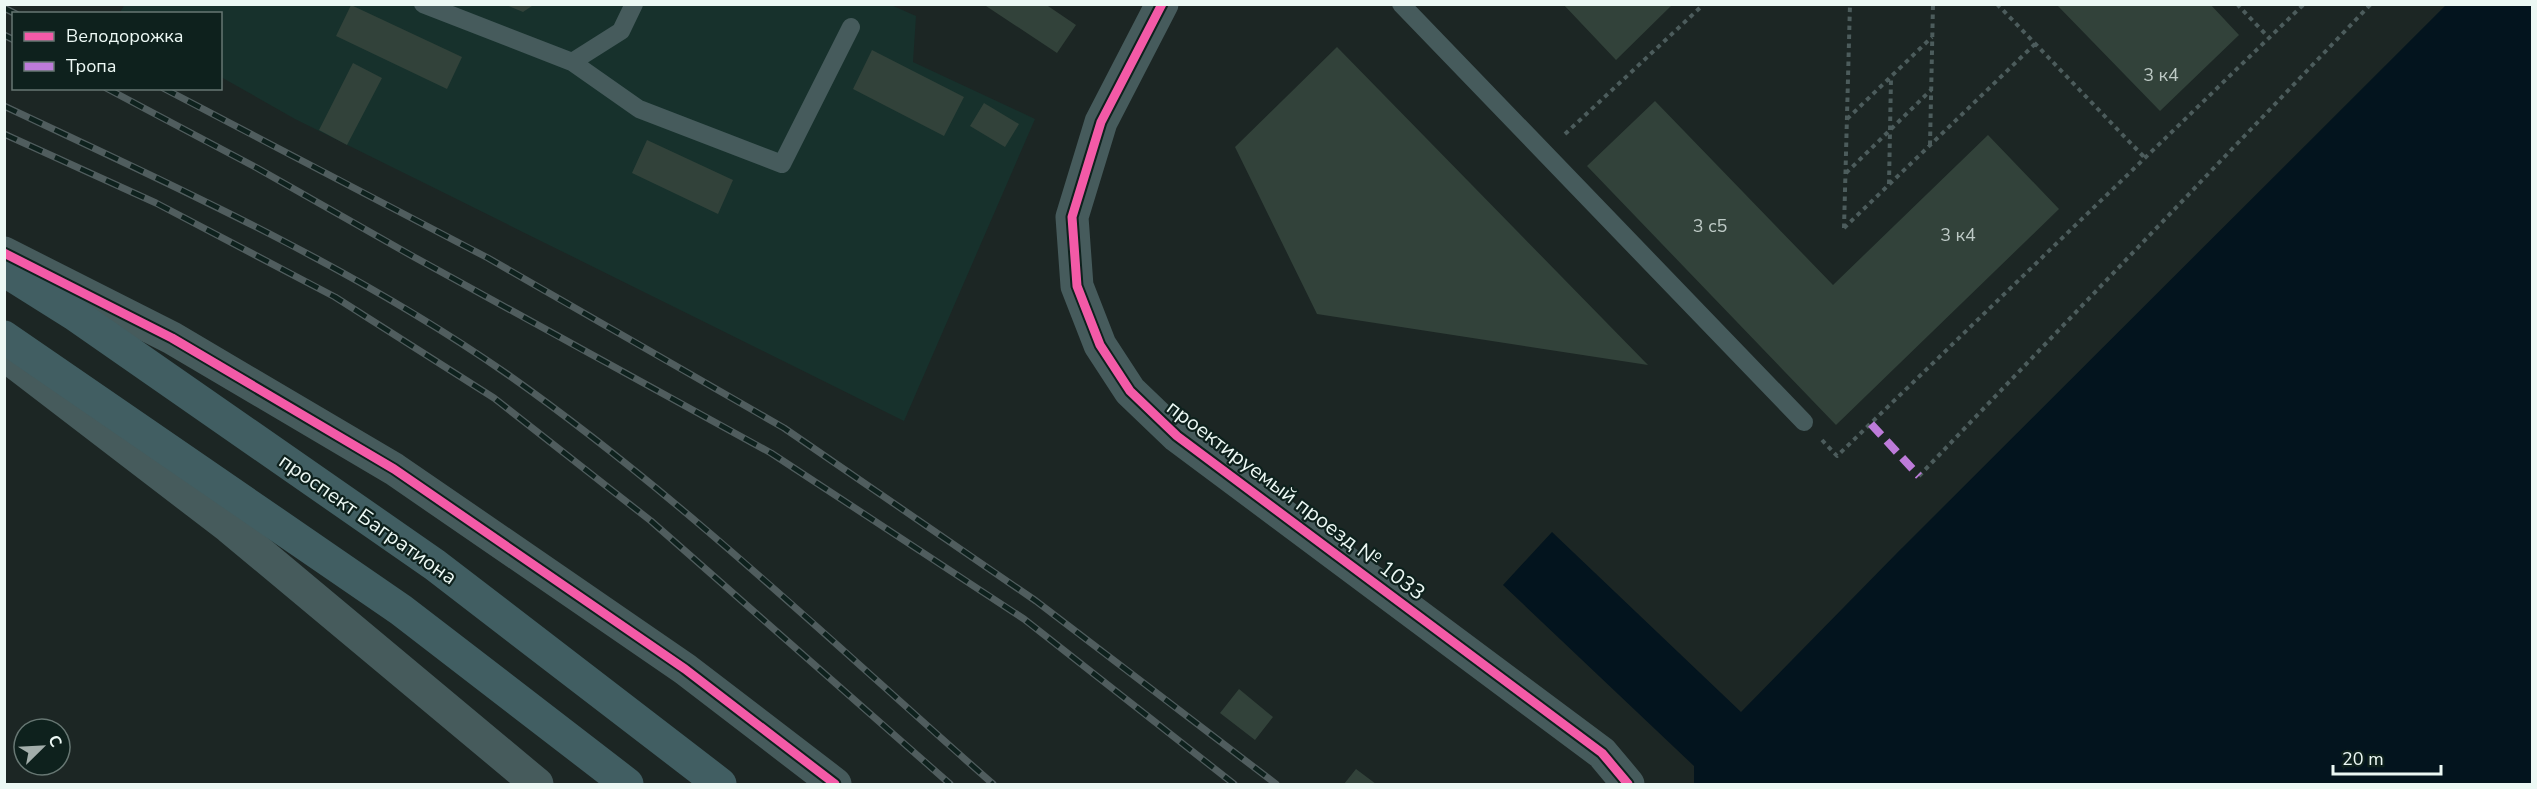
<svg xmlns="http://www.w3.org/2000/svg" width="2537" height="789" viewBox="0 0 2537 789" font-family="'Nunito Sans',sans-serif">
<rect width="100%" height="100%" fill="#1c2624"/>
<path fill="#17312c" d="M125,4L891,5L916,16L913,62L1035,119L904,421L295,119L221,77L220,14H119Z"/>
<path fill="#03141e" d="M2446,5H2532V784H1694V766L1503,585L1552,532L1741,712L1897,553Z"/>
<path fill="#32423a" d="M504,4H535L523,12Z
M983,4H1045L1076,25L1057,53Z
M1563,4H1673L1616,60Z
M2056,4H2210L2239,35L2160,111Z
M351,5L462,57L447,89L336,36Z
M1337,47L1648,365L1317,314L1235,147Z
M872,50L964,97L944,136L853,89Z
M353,63L382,78L347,145L319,130Z
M1655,101L1833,285L1988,135L2059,209L1836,425L1587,166Z
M984,103L1019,124L1005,147L970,126Z
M647,140L733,180L718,214L632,173Z
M1239,689L1273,717L1255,740L1220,713Z
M1356,769L1376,784H1344Z"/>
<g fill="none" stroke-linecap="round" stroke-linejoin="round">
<path stroke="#4c5c5c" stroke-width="4" stroke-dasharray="4.5 4.5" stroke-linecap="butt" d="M1997,4L2145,158
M2237,4L2269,38
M1847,119L1932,37
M1565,134L1704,4
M1930,145L1933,4
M1846,173L1931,90
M1889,184L1891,78
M1844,228L2035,44
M1844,228L1850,4
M1822,440L1837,456L2304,4
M1919,476L2371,4"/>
<path stroke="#465b5c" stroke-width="18" d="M423,4L572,62L639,109L782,164L851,27
M1401,4L1804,422
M572,62L621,31L634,4"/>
<path stroke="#465b5c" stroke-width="33" d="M1162,4L1101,122L1072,217L1077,286L1100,345L1130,391L1177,436L1602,753L1628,784
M4,253L172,338L394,469L685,669L835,784
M6,356L229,527L537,784"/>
<path stroke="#415e62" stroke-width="33" d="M4,270L74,314L435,565L720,784
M4,337L401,610L627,784"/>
<g stroke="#505d5e" stroke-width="7">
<path id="rail" d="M4,8L16,14
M4,35L14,40
M106,88L257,168L414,257L771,453L1024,619L1234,784
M163,88L488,258L784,428L1036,601L1276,784
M4,106C176,187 350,265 507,374C679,495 835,645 993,784
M4,134L156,203L335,297L494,398L651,521L950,784"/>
</g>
<use href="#rail" stroke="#0e211d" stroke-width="4.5" stroke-dasharray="14" stroke-linecap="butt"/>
<path stroke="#bd7bd9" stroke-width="8" stroke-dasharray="15 8" stroke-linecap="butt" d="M1871,424L1919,476"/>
<g stroke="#0e211d" stroke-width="13">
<path id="cycleway" d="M1162,4L1101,122L1072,217L1077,286L1100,345L1130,391L1177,436L1602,753L1628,784
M4,253L172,338L394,469L685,669L835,784"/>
</g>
<use href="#cycleway" stroke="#f35aa7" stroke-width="9"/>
</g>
<g text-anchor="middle" stroke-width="4.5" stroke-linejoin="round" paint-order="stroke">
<g font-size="18" fill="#becac6">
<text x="2161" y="81">3 к4</text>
<text x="1710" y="232">3 c5</text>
<text x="1958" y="241">3 к4</text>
</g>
<g font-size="21" fill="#ecf8f4" stroke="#0e211d">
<text transform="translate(1296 500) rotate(37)" y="7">проектируемый проезд № 1033</text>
<text transform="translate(368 519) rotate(35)" y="7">проспект Багратиона</text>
</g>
</g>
<rect width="2537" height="789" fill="none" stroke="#ecf8f4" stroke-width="12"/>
<rect x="12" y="12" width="210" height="78" fill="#0e211d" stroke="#677773" stroke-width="1.5"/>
<rect x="24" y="32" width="30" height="9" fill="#f35aa7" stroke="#677773" stroke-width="1.5"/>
<text x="66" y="42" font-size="18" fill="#ecf8f4">Велодорожка</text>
<rect x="24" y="62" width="30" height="9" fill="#bd7bd9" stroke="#677773" stroke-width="1.5"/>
<text x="66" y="72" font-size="18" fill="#ecf8f4">Тропа</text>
<g transform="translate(42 747) rotate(66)"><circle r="28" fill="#0e211d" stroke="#677773" stroke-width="1.5"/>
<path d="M0-4.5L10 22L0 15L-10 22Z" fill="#a3aeab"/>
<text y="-9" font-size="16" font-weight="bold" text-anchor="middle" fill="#ecf8f4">С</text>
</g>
<path d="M2333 765v9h108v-9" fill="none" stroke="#ecf8f4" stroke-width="3"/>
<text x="2342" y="765" font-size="18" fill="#ecf8f4" stroke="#0e211d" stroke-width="4.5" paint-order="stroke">20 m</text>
</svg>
